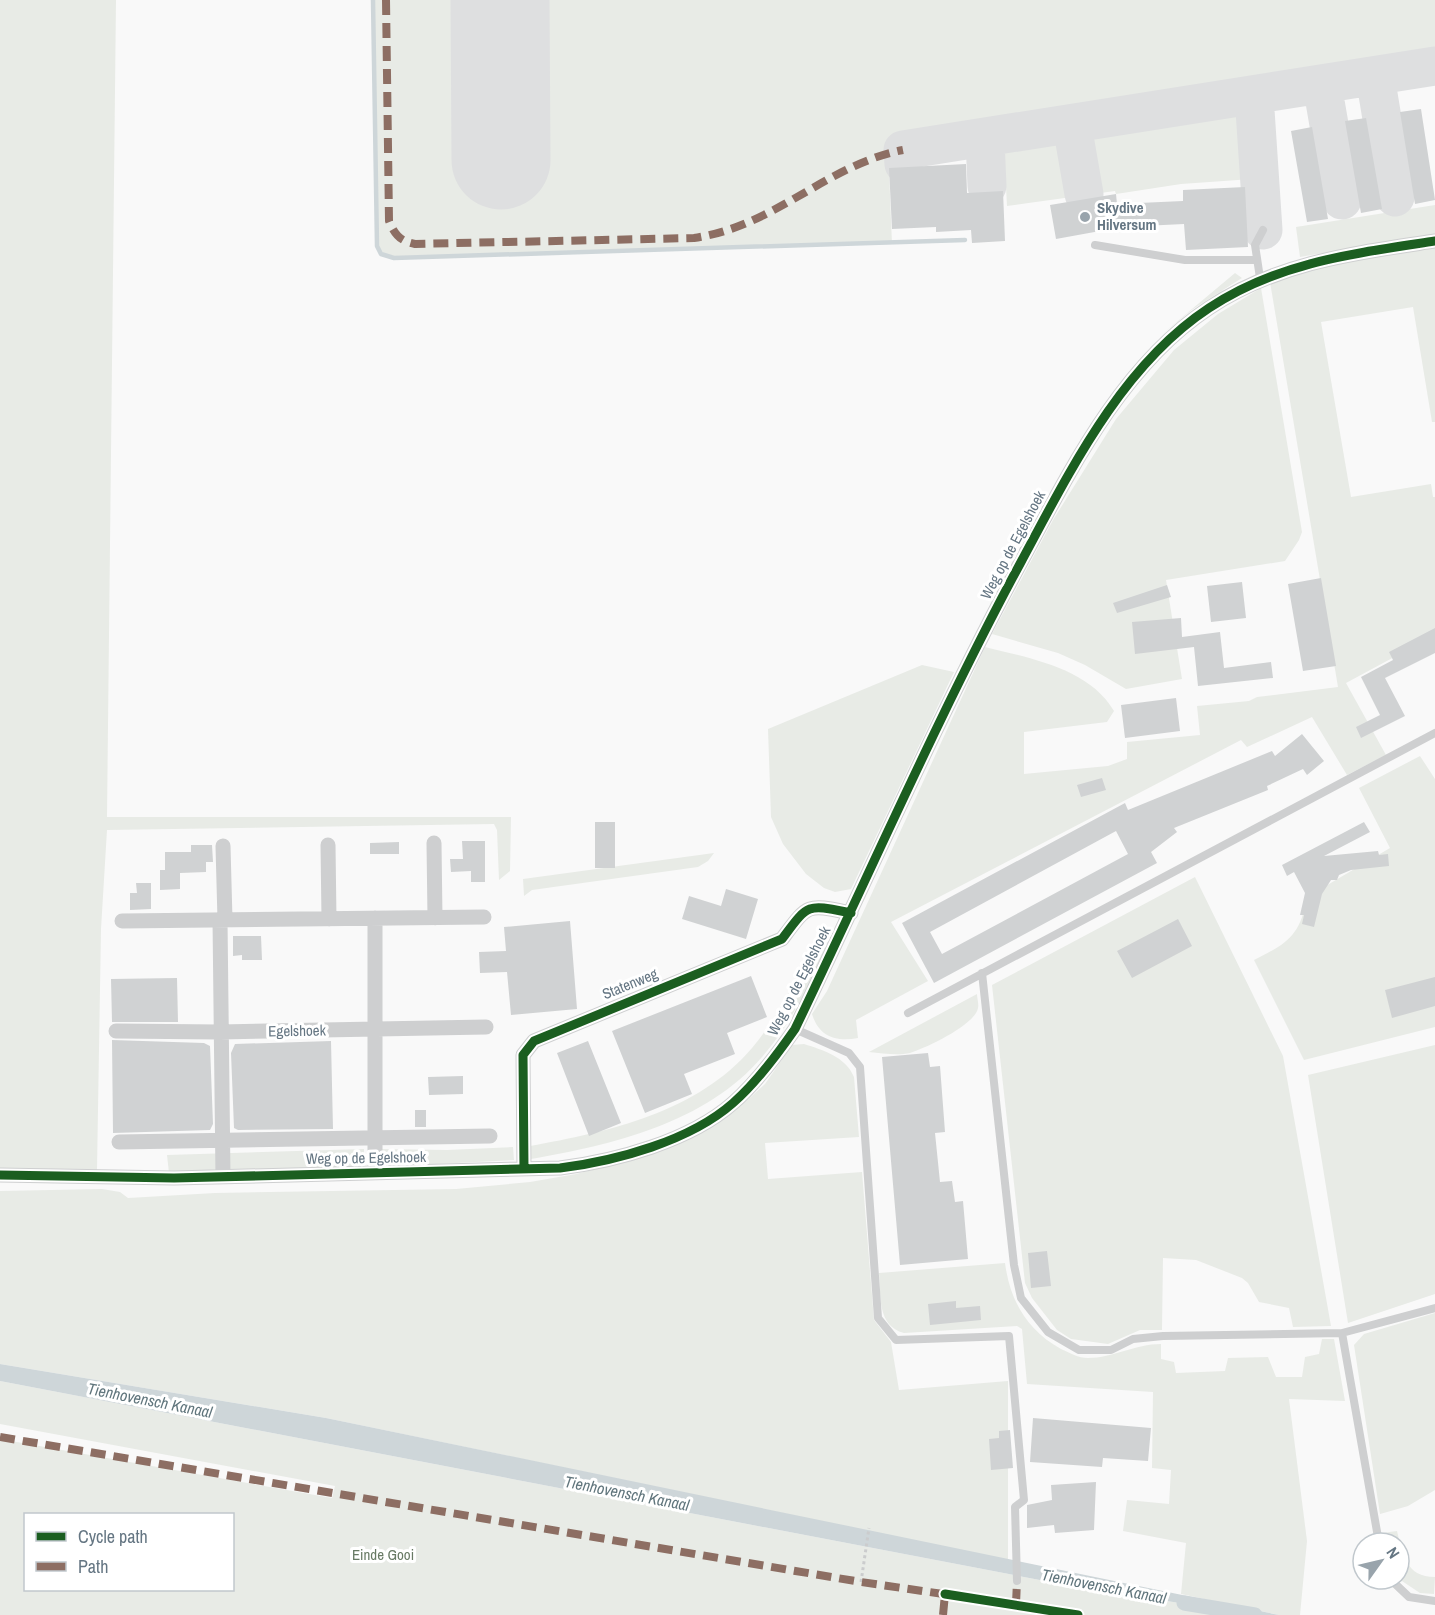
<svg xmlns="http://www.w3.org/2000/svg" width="1435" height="1615" viewBox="0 0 1435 1615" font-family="'Archivo Narrow',sans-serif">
<rect width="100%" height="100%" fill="#f9f9f9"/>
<path fill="#e8ebe6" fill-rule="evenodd" d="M0,0H116L107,817H511L510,871L499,880L497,830L494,824L107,830L101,929L97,1170L0,1172Z
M373,0H1435V60L1246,93L1252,179L1181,184L1116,194L1115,191L1007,206L1003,129L888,146L892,244L394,258L381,254L377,246Z
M1435,205V234L1300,257L1296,227Z
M1435,248V422H1432L1413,307L1321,322L1351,497L1431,484L1433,497H1435V635L1346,683L1386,755L1347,775L1312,717L1247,747L1241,740L891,922L928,981L856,1020L858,1038C836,1042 819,1037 812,1014L827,991L985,647C1029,658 1089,668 1114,711L1107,722L1024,732V774L1108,766L1127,759V742L1200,735L1197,706L1249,701L1257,697L1338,687L1270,282L1327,264Z
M1235,273L1242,278L1193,309L1161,335Z
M1261,288L1302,532L1299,540L1285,561L1166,580L1182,679L1126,689L1085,665L1058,653L992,634L1053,520L1116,419L1174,350L1218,314Z
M922,665L954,672L851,889L835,892L824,888L806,874L783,844L771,817L768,729Z
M1420,756L1435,779V1027L1304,1060L1254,960C1288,943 1300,936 1307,897L1390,848L1359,788Z
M714,853L708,861L698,867L532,890L524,896L523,879Z
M1195,877L1283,1056L1331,1326L1293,1327L1289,1308L1259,1302L1248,1283L1242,1278L1196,1260L1163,1258L1162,1330H1140L1108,1344L1071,1339L1057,1330L1032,1298L1025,1283L992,985Z
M828,942C811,982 791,1024 762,1057C706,1123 612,1145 531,1159L530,1146C608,1132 698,1112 752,1048C767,1030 781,1008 792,987C798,974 802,962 809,950Z
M977,994C977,998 979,1004 978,1008C975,1025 926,1048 910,1053C897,1056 882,1053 869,1052Z
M804,1044C823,1050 846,1057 854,1077L859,1137L765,1143L768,1179L862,1172L874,1320L891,1342L899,1390L1008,1381V1560L326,1418L0,1364V1191L102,1189L120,1192L128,1198L215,1193L456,1189L530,1182L576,1174L617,1164L745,1102L765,1084L792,1045Z
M1435,1045V1294L1348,1323L1308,1075Z
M513,1147L514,1160L379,1167V1149L447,1150Z
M364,1149V1167L169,1173L167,1155Z
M1005,1263C1010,1301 1027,1330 1061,1349C1070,1353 1078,1358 1088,1358C1113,1358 1135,1344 1161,1344V1359L1174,1362L1176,1373L1225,1371L1228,1358L1268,1357L1276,1377H1302L1305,1357L1319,1354L1322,1339H1334L1345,1401L1289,1399L1307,1541L1300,1615H1279L1181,1594L1186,1543L1123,1531L1127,1500L1169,1504L1171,1470L1152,1468L1153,1392L1027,1384L1022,1329L1017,1326L904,1333C877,1326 881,1296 879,1273Z
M1435,1313V1490L1408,1506L1380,1514L1354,1345L1364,1334Z
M0,1381L1066,1585L1255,1615H0V1439L332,1498L335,1486L0,1424ZM26,1514H232V1590H26Z
M1397,1531C1403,1555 1406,1577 1435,1577L1434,1594L1420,1593L1399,1579V1543H1384L1382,1533Z"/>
<path fill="#ced6d9" d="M0,1364L326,1418L1279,1615H1255L1066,1585L0,1381Z"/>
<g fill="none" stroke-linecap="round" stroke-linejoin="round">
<path stroke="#ced6d9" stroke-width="4.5" d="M373,0L377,246L381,254L394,258L965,240"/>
<path stroke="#ced6d9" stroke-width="15" d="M1184,1603L1255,1615"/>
<path stroke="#dedfe0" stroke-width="39" d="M1375,76L1395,197
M1322,84L1342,200
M1254,95L1263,230
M1072,125L1084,194
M985,139L987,186
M904,164L903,150L1435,66"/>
<path stroke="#dedfe0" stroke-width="99" d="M500,0L501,160"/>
</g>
<path fill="#d0d2d3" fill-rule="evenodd" d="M1421,109L1435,200L1415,204L1400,112Z
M1366,118L1382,209L1361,213L1345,121Z
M1312,127L1328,219L1307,222L1291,131Z
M966,164L967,193L1003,191L1005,241L972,243L971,230L936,232V227L892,229L889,168Z
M1245,187L1248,247L1186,250L1184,224L1122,227L1056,239L1050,205L1116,194L1117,204L1183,201V190Z
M1321,578L1336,666L1303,671L1288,584Z
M1242,582L1246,618L1211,622L1207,586Z
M1167,585L1171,597L1117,613L1113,603Z
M1181,618L1182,637L1220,632L1224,668L1271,662L1273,678L1198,686L1194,647L1135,654L1132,622Z
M1435,628V653L1385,678L1405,716L1361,738L1356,727L1380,715L1361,677L1393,660L1389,652Z
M1176,698L1180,731L1125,738L1121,705Z
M1302,734L1324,761L1307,775L1303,769L1267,786L1268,790L1174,828L1177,832L1151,852L1157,863L934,983L902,923L1125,803L1128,810L1272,751L1275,756ZM1116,831L1128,854L942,954L930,932Z
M1102,778L1106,790L1081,797L1077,785Z
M595,822H615V868H595Z
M1364,822L1370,832L1324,856L1378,851L1379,855L1388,854L1389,866L1351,870L1339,875L1337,880H1331L1322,894L1314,927L1302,924L1304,915H1300L1305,893L1294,872L1287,876L1282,865Z
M462,841H485V882H471V871L451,872L450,859H463Z
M399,842V854H370V843Z
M191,845H212L213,862H206V872L180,873V889L160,890V870H165V852H191Z
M136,883H151V909L130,910V893H137Z
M726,889L758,899L746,939L682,919L689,896L721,906Z
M1178,919L1192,946L1132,978L1117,951Z
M570,921L577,1009L511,1015L507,972L480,973L479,952L506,951L504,927Z
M233,936H261L262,960H242V955L233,956Z
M751,976L767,1017L727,1033L735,1054L684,1074L692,1094L645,1113L612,1031Z
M1435,977V1006L1392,1018L1385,990Z
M177,978L178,1022H112L111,979Z
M112,1040L204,1043L210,1046L213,1124L210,1130L113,1133Z
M331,1041L333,1129L238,1130L234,1128L231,1053L235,1044Z
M588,1041L621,1123L589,1136L557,1053Z
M928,1053L930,1067L940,1066L945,1132L935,1133L940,1182L952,1181L955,1202L963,1201L968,1259L900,1265L882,1057Z
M463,1076V1094L429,1095L428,1077Z
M415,1110H426V1127H415Z
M1047,1251L1051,1286L1031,1288L1028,1253Z
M956,1301V1308L980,1306L981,1320L930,1325L928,1304Z
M1033,1418L1151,1428L1148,1461L1103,1458L1102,1467L1030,1462Z
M1010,1430L1013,1468L991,1470L989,1439L999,1438V1431Z
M1096,1482L1094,1530L1055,1533L1054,1525L1027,1528V1505L1052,1500L1051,1485Z"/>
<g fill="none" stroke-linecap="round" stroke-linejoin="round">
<path stroke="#cbcccd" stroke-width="3" stroke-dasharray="3 3" stroke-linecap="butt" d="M861,1582L869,1528"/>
<path stroke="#cecfd0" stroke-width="8" d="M1095,245L1185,260H1257
M1260,278L1255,245L1263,230
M982,973L1014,1265L1021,1298L1048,1332L1079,1350H1111L1133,1339L1163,1336L1342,1333L1379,1543
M908,1013L1435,733
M795,1029L849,1053L860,1067L878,1318L896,1340L1009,1336L1024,1500L1015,1507L1017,1581
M1342,1333L1435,1308
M1390,1579L1409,1597L1435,1601"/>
<path stroke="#cecfd0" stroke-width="15" d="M434,843L435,918
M328,845L329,919
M223,846L225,920
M220,920L223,1177
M122,921L484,917
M116,1031L220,1032L486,1027
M119,1142L490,1136
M524,1169L523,1055L534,1041L782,939C809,903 806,904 851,913
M375,1173V918
M0,1175L174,1178L560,1168C616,1161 690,1141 733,1103C757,1082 777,1055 795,1029C870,873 939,714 1021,562C1070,471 1121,366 1209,308C1278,262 1356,253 1435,241"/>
<path stroke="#8d6e63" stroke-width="8" stroke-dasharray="15 8" stroke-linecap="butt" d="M386,0L389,221C395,235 400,241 415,244L694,238C776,226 826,165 903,150
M0,1437L861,1582L950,1595
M1016,1604L1017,1581
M943,1615L945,1594"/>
<g stroke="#fff" stroke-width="13">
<path id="cycleway" d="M524,1169L523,1055L534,1041L782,939C809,903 806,904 851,913
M0,1175L174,1178L560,1168C616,1161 690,1141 733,1103C757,1082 777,1055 795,1029C870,873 939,714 1021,562C1070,471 1121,366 1209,308C1278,262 1356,253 1435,241
M945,1594L1078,1615"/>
</g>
<use href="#cycleway" stroke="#1b5e20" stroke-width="9"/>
</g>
<circle fill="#99a4ac" stroke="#fff" stroke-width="2" cx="1085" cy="217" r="6"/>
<g text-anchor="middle" stroke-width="6" stroke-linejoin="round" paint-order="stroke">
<g font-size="15" font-weight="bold" fill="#657683" stroke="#fff" text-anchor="start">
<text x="1097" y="213">Skydive<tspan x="1097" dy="17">Hilversum</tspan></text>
</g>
<g font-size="15" fill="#657683" stroke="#fff">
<text transform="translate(1013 545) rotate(-62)" y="5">Weg op de Egelshoek</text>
<text transform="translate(799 981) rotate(-63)" y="5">Weg op de Egelshoek</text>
<text transform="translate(630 984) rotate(-22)" y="5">Statenweg</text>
<text transform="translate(297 1031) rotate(-1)" y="5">Egelshoek</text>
<text transform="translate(366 1158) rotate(-1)" y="5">Weg op de Egelshoek</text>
</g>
<g font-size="15" fill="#687a64" stroke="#fff">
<text x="383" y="1560">Einde Gooi</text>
</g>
<g font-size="16" font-style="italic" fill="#60757c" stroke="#fff">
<text transform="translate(150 1400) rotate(11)" y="6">Tienhovensch Kanaal</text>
<text transform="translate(627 1493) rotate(11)" y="6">Tienhovensch Kanaal</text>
<text transform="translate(1104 1586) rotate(11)" y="6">Tienhovensch Kanaal</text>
</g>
</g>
<rect x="24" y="1513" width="210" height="78" fill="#ffffff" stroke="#c1c8cd" stroke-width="1.5"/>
<rect x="36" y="1532" width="30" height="9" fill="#1b5e20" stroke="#c1c8cd" stroke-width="1.5"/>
<text x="78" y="1543" font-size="18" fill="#657683">Cycle path</text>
<rect x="36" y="1562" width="30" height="9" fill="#8d6e63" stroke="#c1c8cd" stroke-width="1.5"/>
<text x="78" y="1573" font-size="18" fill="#657683">Path</text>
<g transform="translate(1381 1561) rotate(56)"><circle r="28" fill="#ffffff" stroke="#c1c8cd" stroke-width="1.5"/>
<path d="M0-4.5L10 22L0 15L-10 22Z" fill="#99a4ac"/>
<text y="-9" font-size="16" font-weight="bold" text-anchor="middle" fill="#657683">N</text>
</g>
</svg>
